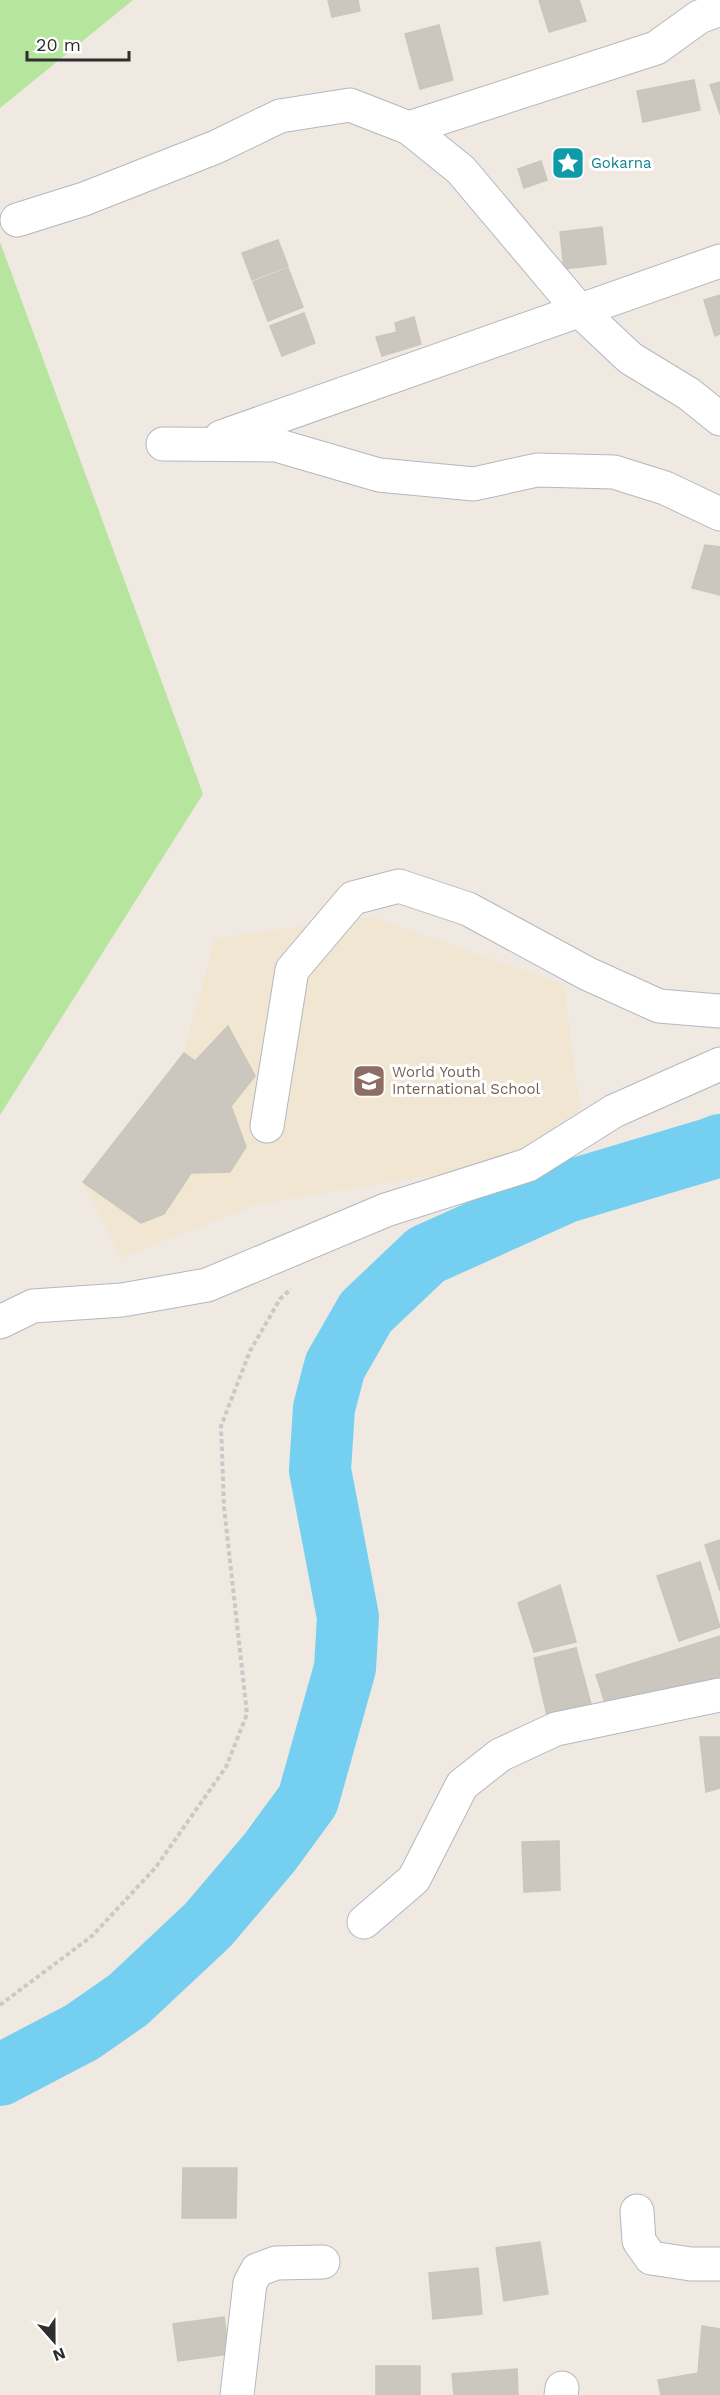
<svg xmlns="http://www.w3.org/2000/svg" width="720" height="2395" viewBox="0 0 720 2395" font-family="'Work Sans',sans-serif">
<rect width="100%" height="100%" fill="#efe9e1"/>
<path fill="#f0e6d1" d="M373,917L564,985L580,1109L521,1161L258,1204L121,1258L83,1182L184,1053L215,938Z"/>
<path fill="#b6e59e" d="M0,0H133L0,108Z
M0,242L203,794L0,1115Z"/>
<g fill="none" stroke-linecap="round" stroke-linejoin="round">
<path stroke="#75cff0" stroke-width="62" d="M0,2075L82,2032L128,2000L208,1925L270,1852L308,1800L345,1668L348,1617L320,1470L324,1408L335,1366L366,1312L426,1255L566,1192L710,1149L720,1145"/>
</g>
<path fill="#cbc7bf" stroke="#cbc5ba" stroke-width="1.5" d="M328,0H358L360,11L332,17Z
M539,0H579L586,21L549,32Z
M439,25L453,80L420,89L405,34Z
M694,80L700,110L643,122L637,91Z
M720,82V114L710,85Z
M541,161L547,180L524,188L518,169Z
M602,227L606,264L564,269L560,232Z
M278,240L288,266L252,280L242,253Z
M288,268L303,307L268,321L253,282Z
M720,295V334L715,336L704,300Z
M304,313L315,343L282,356L270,326Z
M414,317L421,344L382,356L376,337L397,332L395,323Z
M705,545L720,547V595L692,588Z
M228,1026L255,1076L231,1106L246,1147L230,1172L191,1173L164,1214L141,1223L83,1182L184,1053L195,1061Z
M720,1540V1591L705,1545Z
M700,1562L720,1627L679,1641L657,1576Z
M560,1585L576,1642L534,1652L518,1603Z
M720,1636V1680L609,1715L596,1675Z
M576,1648L594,1715L547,1716L534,1658Z
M700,1737H720V1788L706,1792Z
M559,1841L560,1890L524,1892L522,1842Z
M183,2168H237L236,2218H182Z
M540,2242L548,2294L504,2301L496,2248Z
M478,2268L482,2314L433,2319L429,2273Z
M224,2317L229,2354L178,2361L173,2324Z
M702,2326L720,2329V2395H661L658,2380L698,2373Z
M376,2366H420V2395H376Z
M517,2369L518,2395H454L452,2374Z"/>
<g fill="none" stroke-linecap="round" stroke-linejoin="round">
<g stroke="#b4b7c1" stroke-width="35">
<path id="minor" d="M409,128L656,48L699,17L720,9
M17,220L84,199L216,147L280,116L350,105L409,128L461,170L579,310L630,358L689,394L720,419
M221,437L720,261
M163,444L276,445L379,475L474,484L537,470L614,472L665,488L720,514
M267,1126L292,970L353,898L399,886L468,909L588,974L659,1006L720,1011
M0,1322L33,1306L122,1300L207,1285L386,1210L528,1165L614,1111L720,1064
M364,1922L414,1879L462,1785L500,1755L556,1729L720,1695
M637,2211L639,2241L651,2258L691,2264H720
M237,2395L250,2283L257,2270L276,2263L323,2262
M561,2395L562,2388"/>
</g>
<path stroke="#c9c9c9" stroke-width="4" stroke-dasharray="4.5 3" stroke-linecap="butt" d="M0,2005L92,1936L156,1867L226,1767L247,1714L224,1507L221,1426L250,1351L280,1299L291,1289"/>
<use href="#minor" stroke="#fff" stroke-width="33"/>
</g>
<defs>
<g id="sight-square" transform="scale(1.725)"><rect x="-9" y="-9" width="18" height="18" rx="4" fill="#0f9aa8" stroke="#fff"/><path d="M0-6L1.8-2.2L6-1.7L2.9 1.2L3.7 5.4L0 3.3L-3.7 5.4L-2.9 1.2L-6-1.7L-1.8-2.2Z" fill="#fff"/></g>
<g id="school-square" transform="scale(1.725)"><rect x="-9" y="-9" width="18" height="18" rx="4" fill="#8d6e63" stroke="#fff"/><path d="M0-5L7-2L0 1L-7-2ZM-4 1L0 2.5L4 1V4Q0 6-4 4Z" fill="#fff"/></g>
</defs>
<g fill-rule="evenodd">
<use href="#sight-square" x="568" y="163"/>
<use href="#school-square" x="369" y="1081"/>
</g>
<g text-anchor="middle" stroke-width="6" stroke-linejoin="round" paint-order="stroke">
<g font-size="15" fill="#0d838f" stroke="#fff" text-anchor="start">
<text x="591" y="168">Gokarna</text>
</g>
<g font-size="15" fill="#785e54" stroke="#fff" text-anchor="start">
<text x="392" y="1077">World Youth<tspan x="392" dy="17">International School</tspan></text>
</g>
</g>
<g transform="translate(54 2341) rotate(159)" stroke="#ffffff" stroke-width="4.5" paint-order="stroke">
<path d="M0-4.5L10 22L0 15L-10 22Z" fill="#2e2e2e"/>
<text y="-9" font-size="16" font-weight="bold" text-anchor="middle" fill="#2e2e2e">N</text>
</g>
<path d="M27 51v9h102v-9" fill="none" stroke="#2e2e2e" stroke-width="3"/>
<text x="36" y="51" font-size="18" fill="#2e2e2e" stroke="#ffffff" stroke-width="4.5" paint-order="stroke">20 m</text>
</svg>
